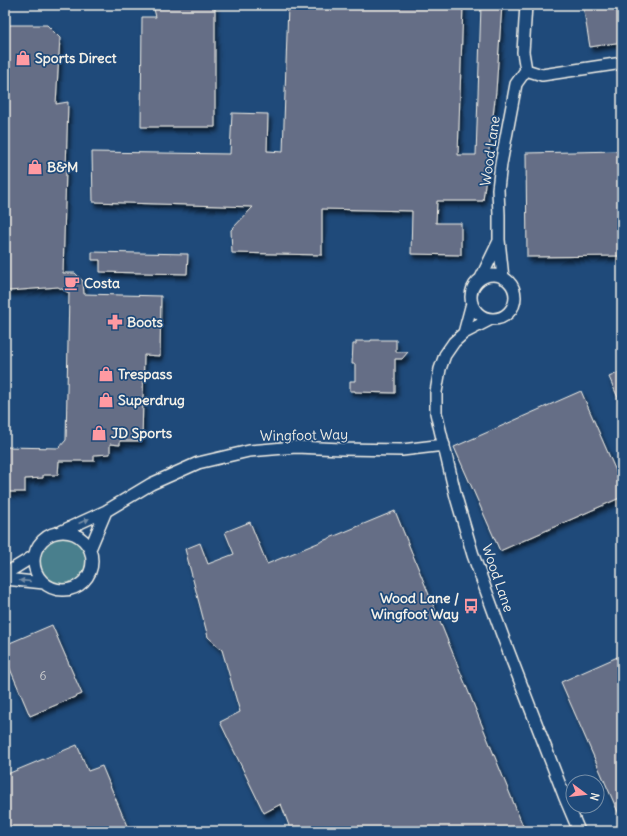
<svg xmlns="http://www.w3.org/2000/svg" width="627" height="836" viewBox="0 0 627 836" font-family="Delius,sans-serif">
<defs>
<filter id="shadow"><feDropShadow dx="2.5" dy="4.5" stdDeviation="2" flood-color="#0009"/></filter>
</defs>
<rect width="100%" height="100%" fill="#1f4a7a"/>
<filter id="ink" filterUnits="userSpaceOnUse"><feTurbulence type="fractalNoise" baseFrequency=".025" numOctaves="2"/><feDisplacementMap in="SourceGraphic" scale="8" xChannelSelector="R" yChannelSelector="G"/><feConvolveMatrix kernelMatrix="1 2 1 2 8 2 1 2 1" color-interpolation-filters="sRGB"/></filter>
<g filter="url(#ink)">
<path fill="#497f8d" stroke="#9eb8ba" d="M38 561a25 25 0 1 1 50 0a25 25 0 1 1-50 0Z"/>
<path fill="#656e86" stroke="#f4f1e8" filter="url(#shadow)" d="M153,5H215V127H141L142,17H156Z
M288,5H463L458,155H476L481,5H502L496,91L483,201H437L436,223H461V255L411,254L412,211L322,209V255L232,253L231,230L253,207L93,202L92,152L230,154L232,113L268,114L267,151L283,152Z
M583,5H622V42L590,47Z
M5,25H47L60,38L56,104L68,102L63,273H75L83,281L84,294L161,296L160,356L144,355L142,441H120V445L110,444V454L94,455V461H59L58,475H43V478L25,479V492H5V447L59,448L66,440L69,293L58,287L9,291L5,287Z
M619,151L621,256L527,257L526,153Z
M92,252L188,254L187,274L100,272V260H92Z
M371,340H396V352H408L402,359H395V393L355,392V391H350V381H355V364H352L353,344H356V341H371Z
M622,371V407L609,377Z
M581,391L622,485V497L500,551L454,447Z
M395,511L525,831H291L281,804L264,813L220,722L240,712L222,650L208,637L185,549L200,543L208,564L234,554L225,532L250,522L267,564Z
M52,625L82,694L30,716L5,657V645Z
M622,655V821L561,682Z
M77,745L88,771L102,766L127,826L114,831H5V775Z"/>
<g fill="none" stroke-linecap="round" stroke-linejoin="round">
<g stroke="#f4f1e8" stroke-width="14">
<path id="minor" d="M526,70L542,75L622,63
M471 297a22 22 0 1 1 44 0a22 22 0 1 1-44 0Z
M481,278L499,241
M503,278L499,240V215L498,189L501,164L516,84L526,70L523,52L526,5
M491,319L464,333L454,342L445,355L440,369L436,392V413L456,497L473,555L503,637L565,798L579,831
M464,333L472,303
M62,531L106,511L151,484L198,463L249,451L296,447L342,449L402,450L444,445
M34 561a29 29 0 1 1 58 0a29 29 0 1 1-58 0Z
M90,549L106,511
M5,574L34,556
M5,579L44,583"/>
</g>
<use href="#minor" stroke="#1f4a7a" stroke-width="11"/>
</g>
<defs><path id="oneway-solid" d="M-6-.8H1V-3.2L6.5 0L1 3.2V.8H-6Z"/></defs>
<g fill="#748da6">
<use href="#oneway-solid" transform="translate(84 521) rotate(-25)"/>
<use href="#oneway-solid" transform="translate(25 581) rotate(-175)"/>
</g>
</g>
<defs>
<g id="shop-bare" transform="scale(1.2)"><path d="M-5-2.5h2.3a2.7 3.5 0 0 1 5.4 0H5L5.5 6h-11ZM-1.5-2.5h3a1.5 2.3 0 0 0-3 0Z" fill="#ff9aa2" stroke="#1f4a7a" stroke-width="2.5" paint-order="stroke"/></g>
<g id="cafe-bare" transform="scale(1.2)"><path d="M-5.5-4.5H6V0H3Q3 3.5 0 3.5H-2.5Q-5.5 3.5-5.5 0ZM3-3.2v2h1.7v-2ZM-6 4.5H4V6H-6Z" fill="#ff9aa2" stroke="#1f4a7a" stroke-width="2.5" paint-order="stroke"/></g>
<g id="pharmacy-bare" transform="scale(1.2)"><path d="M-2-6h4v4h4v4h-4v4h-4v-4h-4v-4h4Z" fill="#ff9aa2" stroke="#1f4a7a" stroke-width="2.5" paint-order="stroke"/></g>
<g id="bus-bare" transform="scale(1.2)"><path d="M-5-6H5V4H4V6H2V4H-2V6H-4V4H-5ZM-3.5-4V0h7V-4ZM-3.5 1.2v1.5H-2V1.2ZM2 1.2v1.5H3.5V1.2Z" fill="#ff9aa2" stroke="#1f4a7a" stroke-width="2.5" paint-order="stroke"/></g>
</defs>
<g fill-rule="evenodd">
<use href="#shop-bare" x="23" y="58"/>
<use href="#shop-bare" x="35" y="167"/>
<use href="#cafe-bare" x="72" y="283"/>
<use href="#pharmacy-bare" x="115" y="322"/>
<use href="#shop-bare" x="106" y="374"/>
<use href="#shop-bare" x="106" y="400"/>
<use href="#shop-bare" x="99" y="433"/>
<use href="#bus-bare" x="471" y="606"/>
</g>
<g text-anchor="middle" stroke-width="3.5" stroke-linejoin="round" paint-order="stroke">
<g font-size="12" fill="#d0d0d0">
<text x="43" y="680">6</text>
</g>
<g font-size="14" font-weight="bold" fill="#f4f1e8" stroke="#1f4a7a" text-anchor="start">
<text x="35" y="63">Sports Direct</text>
<text x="47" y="172">B&amp;M</text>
<text x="84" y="288">Costa</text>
<text x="127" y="327">Boots</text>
<text x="118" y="379">Trespass</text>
<text x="118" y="405">Superdrug</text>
<text x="111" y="438">JD Sports</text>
<text x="459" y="603" text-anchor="end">Wood Lane /<tspan x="459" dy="16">Wingfoot Way</tspan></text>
</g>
<g font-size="14" fill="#f4f1e8" stroke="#1f4a7a">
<text transform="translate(490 151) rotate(-82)" y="5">Wood Lane</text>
<text transform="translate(304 435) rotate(-1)" y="5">Wingfoot Way</text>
<text transform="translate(498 578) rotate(71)" y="5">Wood Lane</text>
</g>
</g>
<rect width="627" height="836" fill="none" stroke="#1f4a7a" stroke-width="20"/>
<rect x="10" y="10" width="607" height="816" fill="none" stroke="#f4f1e8" stroke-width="1.5" filter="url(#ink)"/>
<g transform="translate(585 794) rotate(105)"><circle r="19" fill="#1f4a7a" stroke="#748da6"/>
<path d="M0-3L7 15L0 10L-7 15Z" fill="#ff9aa2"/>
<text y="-6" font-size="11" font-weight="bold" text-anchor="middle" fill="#f4f1e8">N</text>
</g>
</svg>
